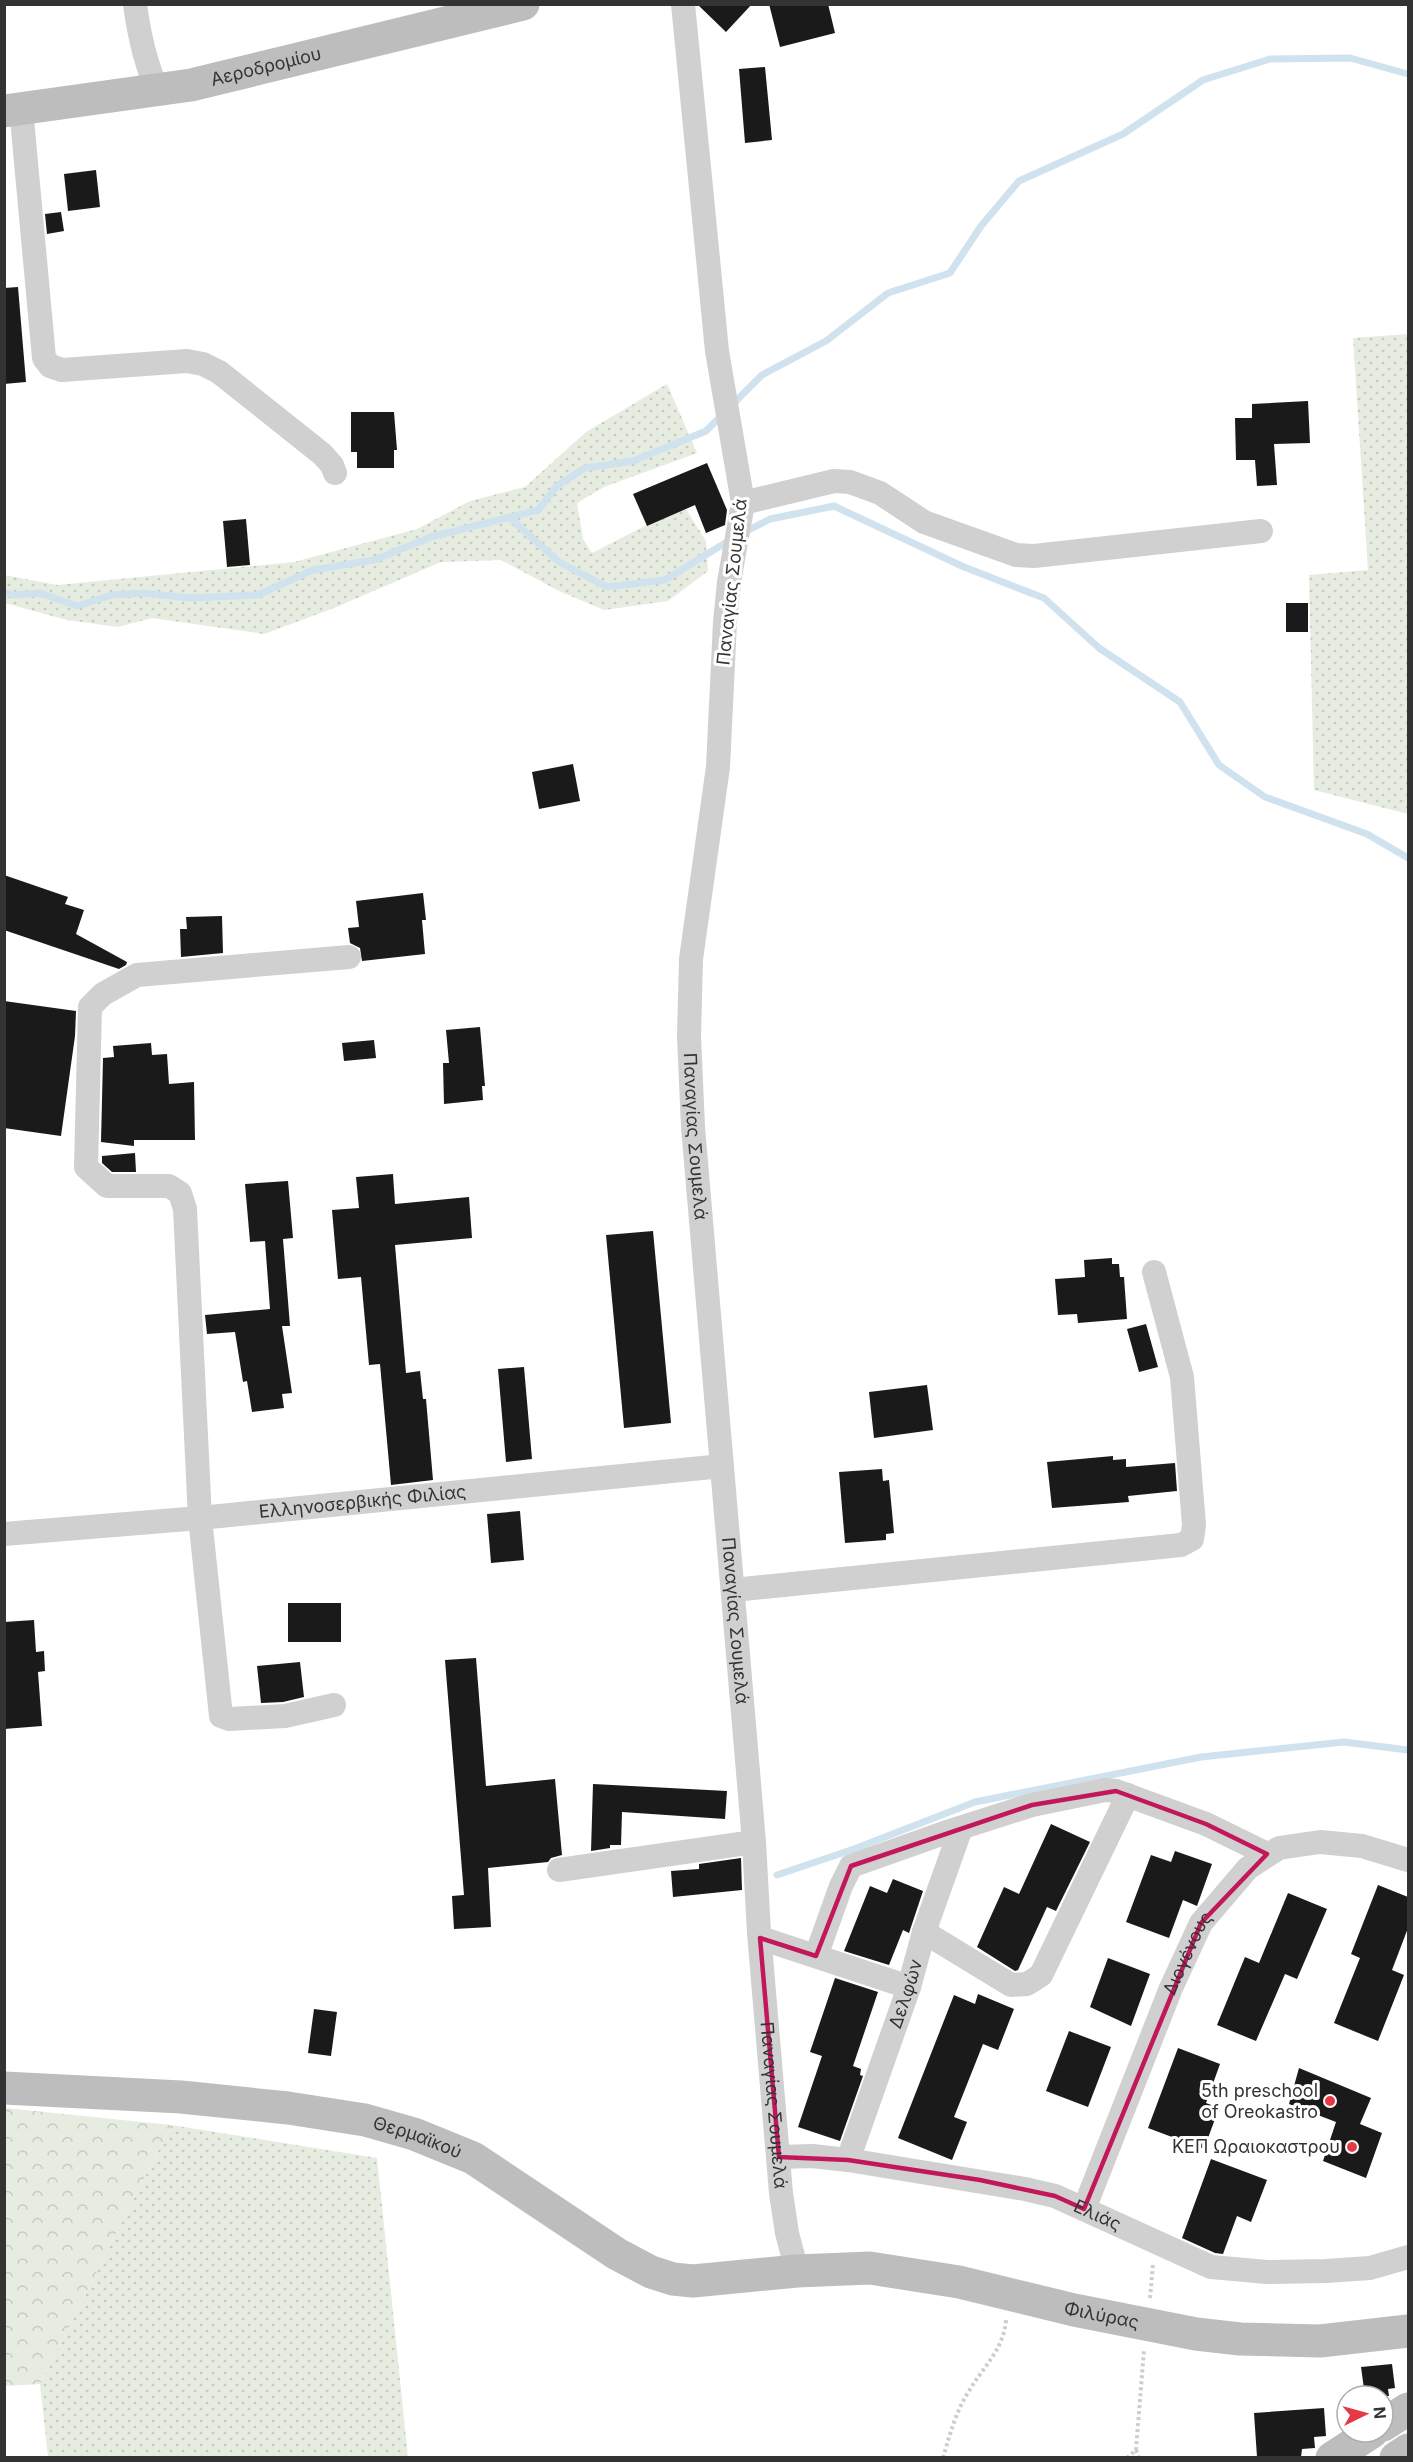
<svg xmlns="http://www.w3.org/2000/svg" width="1413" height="2462" viewBox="0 0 1413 2462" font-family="Inter,sans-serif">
<defs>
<pattern id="grass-dots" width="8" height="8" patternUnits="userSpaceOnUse" patternTransform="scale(1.5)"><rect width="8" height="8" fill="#e6ecdf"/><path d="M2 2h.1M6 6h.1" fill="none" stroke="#c6cbc0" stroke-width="1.8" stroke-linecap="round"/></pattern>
<pattern id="forest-crowns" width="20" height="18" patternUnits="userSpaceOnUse" patternTransform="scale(1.5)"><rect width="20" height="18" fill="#e6ecdf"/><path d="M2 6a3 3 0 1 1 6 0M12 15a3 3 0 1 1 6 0" fill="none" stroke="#c6cbc0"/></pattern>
</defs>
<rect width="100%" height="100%" fill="#fff"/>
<path fill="url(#grass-dots)" d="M1408,334V814L1314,790L1309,575L1368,570L1353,338Z
M667,384L697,453L604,487L577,503L583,539L592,553L684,506L706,541L708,571L668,601L604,610L559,591L501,560L441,562L334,608L264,634L152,618L118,627L67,620L5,603L4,575L57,585L294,562L417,529L470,501L525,487L586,432Z
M171,2125L377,2158L408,2457H48L40,2384Z"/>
<path fill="url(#forest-crowns)" d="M5,2108L171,2125L40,2384L5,2386Z"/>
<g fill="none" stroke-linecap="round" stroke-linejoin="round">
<path stroke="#cfe2ee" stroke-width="7" d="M732,405L762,375L826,341L888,293L950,273L981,226L1019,181L1123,134L1203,80L1270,59L1350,58L1408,74
M510,518L559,562L607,587L665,580L730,540
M743,533L770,519L834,506L964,567L1044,598L1099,648L1180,702L1219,765L1265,797L1367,834L1408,858
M4,592L13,595L40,593L77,606L112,595L143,593L190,598L258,595L313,570L374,560L431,537L538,510L557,486L585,468L633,461L706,431L722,415
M777,1875L854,1849L975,1802L1201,1757L1344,1742L1408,1750"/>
</g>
<path fill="#1a1a1a" d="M697,4H752L726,32Z
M769,4H828L835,33L780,47Z
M765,67L772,140L745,143L739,69Z
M96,170L100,207L68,211L64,174Z
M61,212L64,231L47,234L45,214Z
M18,287L26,382L4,384V288Z
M1308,401L1310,443L1274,444L1277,485L1257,486L1255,460H1236L1235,418H1252V404Z
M351,412H394L397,450H394V468H357V452H351Z
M707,463L727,510L725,525L706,533L695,505L647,526L633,494Z
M246,519L250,565L227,567L223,521Z
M1286,603H1308V632H1286Z
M573,764L580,801L539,809L532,772Z
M4,875L68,897L65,904L84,910L76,934L127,962L126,965L119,969L4,930Z
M423,893L426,920H422L425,954L362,961L360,948L350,943L348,928L359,927L356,901Z
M222,916L223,953L181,957L180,929H187L186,917Z
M4,1001L76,1011L75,1036L61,1136L4,1128Z
M480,1027L485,1086H482L483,1100L444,1104L443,1063H449L446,1030Z
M374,1040L376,1058L344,1061L342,1043Z
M151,1043L152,1055L167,1054L169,1084L194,1082L195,1140H134V1146L101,1142L103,1058L114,1057L113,1046Z
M135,1153L136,1172H112L102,1163V1156Z
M393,1174L395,1204L469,1197L472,1238L395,1245L406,1373L420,1371L423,1399H426L433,1480L391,1485L380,1364L369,1365L361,1277L338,1279L332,1210L359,1208L356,1177Z
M288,1181L293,1238L283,1239L290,1326H282L292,1393L282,1394L284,1408L252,1412L247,1381L243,1382L235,1332L207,1334L205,1315L270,1309L265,1241L250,1242L245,1184Z
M653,1231L671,1423L624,1428L606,1235Z
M1112,1258V1264H1119L1120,1277H1124L1127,1319L1078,1323L1077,1314L1058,1315L1055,1279L1085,1277L1084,1260Z
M1146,1324L1158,1367L1139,1372L1127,1329Z
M524,1367L532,1459L506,1462L498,1369Z
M927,1385L933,1430L874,1438L869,1392Z
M1113,1456V1460L1126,1459V1467L1175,1463L1177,1491L1128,1496L1129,1502L1052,1508L1047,1462Z
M882,1469L883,1481L889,1480L894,1533L886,1534V1540L845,1543L839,1472Z
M520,1511L524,1560L491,1563L487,1514Z
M288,1603H341V1642H288Z
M34,1620L36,1652L44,1651L45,1671L38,1672L42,1726L4,1729V1622Z
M476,1658L486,1786L555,1779L562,1855L551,1858L548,1862L488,1868L491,1927L454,1929L452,1896L464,1895L445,1660Z
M300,1662L304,1697L283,1702L261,1703L257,1666Z
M593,1784L727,1791L725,1819L622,1812L621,1845H610V1848L591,1851Z
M1051,1824L1090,1842L1056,1911L1047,1907L1018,1970L1015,1971L977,1947L1004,1887L1019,1894Z
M1175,1851L1212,1864L1197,1906L1183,1900L1169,1938L1126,1922L1151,1855L1171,1862Z
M741,1858L742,1890L673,1897L671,1871L699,1869V1864Z
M893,1879L923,1891L909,1933L903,1930L889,1965L844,1951L870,1886L887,1893Z
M1378,1885L1408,1897V1928L1392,1970L1404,1975L1378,2041L1334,2023L1360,1958L1351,1954Z
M1288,1893L1327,1909L1297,1979L1285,1974L1256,2041L1217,2025L1245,1957L1259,1963Z
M1108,1958L1150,1974L1131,2026L1090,2007Z
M835,1978L878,1992L853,2066L861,2069L860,2075L863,2076L840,2141L798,2127L822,2056L810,2052Z
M978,1994L1014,2009L998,2050L983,2044L954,2117L967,2122L952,2160L898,2138L954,1995L975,2004Z
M314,2009L337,2012L331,2056L308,2053Z
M1069,2031L1111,2047L1088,2107L1046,2091Z
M1178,2048L1220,2064L1206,2103L1219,2108L1204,2149L1148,2128Z
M1299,2068L1371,2098L1360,2124L1382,2133L1366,2178L1323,2161L1336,2122L1289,2104Z
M1211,2159L1267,2180L1251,2222L1237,2216L1223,2254L1215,2253L1182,2238Z
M1392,2364L1395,2388L1388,2389L1389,2396H1365L1361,2367Z
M1324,2408L1326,2436L1314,2437L1315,2448L1302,2449L1301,2457H1257L1254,2413Z"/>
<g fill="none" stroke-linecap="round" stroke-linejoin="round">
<path stroke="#cdcdcd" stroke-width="4" stroke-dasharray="3 3" stroke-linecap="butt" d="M1150,2298L1153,2264
M1136,2450L1139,2458
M943,2458C950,2434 956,2411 969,2391C983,2367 1004,2349 1006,2320
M1127,2458L1136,2450L1144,2350"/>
<g stroke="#d0d0d0" stroke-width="24">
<path d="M135,4C139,35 145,63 158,91"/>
<path id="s1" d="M683,4L717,351L743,503L729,582L725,622L718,767L691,959L689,1036L693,1127L754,1842L759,1933L781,2193L787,2233L797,2271"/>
<path d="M21,108L44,358L50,366L62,370L187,361L203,364L219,372L322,454L332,465L335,473"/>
<path d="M743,503L834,481L850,482L880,493L924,522L1016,555L1034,556L1261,531"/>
<path id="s2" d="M4,1534L200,1518L722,1466"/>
<path d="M733,1590L1181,1545L1192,1539L1194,1525L1182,1377L1154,1272"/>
<path d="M334,1705L285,1716L229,1719L221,1716L200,1518L185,1209L180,1193L169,1186H107L86,1167L90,1007L103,994L137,975L349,957"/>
<path d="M559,1870L754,1842"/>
<path d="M924,1932L1011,1985L1027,1984L1041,1975L1128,1795"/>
<path d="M760,1938L909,1987"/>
<path d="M816,1956L841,1886L851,1866L944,1833L1032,1805L1105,1790L1116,1791L1206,1824L1267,1854"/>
<path id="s3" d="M779,2157L812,2156L848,2160L1025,2189L1055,2196L1211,2267L1267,2272L1326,2271L1370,2268L1408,2257"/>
<path id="s4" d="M848,2160L909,1987L924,1932L961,1828"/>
<path id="s5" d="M1084,2209L1171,1988L1201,1923L1248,1868L1279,1848L1320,1842L1362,1846L1408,1860"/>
</g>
<g stroke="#bdbdbd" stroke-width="33">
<path id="s6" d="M4,111L191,85L523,4"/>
<path id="s7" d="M4,2088L181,2097L288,2108L365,2120L414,2134L473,2158L617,2254L651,2272L673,2279L693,2281L797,2271L870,2268L959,2282L1074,2310L1196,2334L1240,2339L1320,2341L1408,2331"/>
<path d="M1383,2425L1408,2409"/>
<path d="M1332,2458L1372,2432"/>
<path d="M1396,2458L1408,2450"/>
</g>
</g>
<path fill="none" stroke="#c2185b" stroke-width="4.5" stroke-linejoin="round" d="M1116,1791L1206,1824L1267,1854L1201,1923L1084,2209L1055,2196L980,2180L848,2160L779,2157L760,1938L816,1956L851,1866L1032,1805Z"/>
<g fill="#e63946" stroke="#fff" stroke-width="2">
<circle cx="1330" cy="2101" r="6"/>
<circle cx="1352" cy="2147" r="6"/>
</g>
<g text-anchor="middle" stroke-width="6" stroke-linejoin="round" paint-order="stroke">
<g font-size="18" fill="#333" stroke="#fff">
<text dy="6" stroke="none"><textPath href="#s6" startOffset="266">Αεροδρομίου</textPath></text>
<text transform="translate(732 582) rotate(-84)" y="6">Παναγίας Σουμελά</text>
<text dy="6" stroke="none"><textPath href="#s1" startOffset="1140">Παναγίας Σουμελά</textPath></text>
<text dy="6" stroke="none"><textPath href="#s2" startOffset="360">Ελληνοσερβικής Φιλίας</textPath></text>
<text dy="6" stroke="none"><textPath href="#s1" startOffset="1626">Παναγίας Σουμελά</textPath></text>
<text dy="6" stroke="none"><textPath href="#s5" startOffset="276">Διογένους</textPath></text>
<text dy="6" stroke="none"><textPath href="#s4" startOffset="176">Δελφών</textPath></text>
<text dy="6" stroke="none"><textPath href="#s1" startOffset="2112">Παναγίας Σουμελά</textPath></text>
<text dy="6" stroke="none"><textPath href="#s7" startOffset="418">Θερμαϊκού</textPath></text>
<text dy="6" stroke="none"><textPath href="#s3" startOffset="326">Ελιάς</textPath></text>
<text dy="6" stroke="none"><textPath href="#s7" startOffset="1146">Φιλύρας</textPath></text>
</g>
<g font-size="18" fill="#333" stroke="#fff" text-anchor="end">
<text x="1318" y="2097">5th preschool<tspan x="1318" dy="21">of Oreokastro</tspan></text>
<text x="1340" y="2153">ΚΕΠ Ωραιοκαστρου</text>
</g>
</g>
<rect width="1413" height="2462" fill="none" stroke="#333333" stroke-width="12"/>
<g transform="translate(1365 2414) rotate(85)"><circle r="28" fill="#ffffff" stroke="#adadad" stroke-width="1.5"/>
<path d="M0-4.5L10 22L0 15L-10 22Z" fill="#e63946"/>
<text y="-9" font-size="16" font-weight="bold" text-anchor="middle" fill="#333333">N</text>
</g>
</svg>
